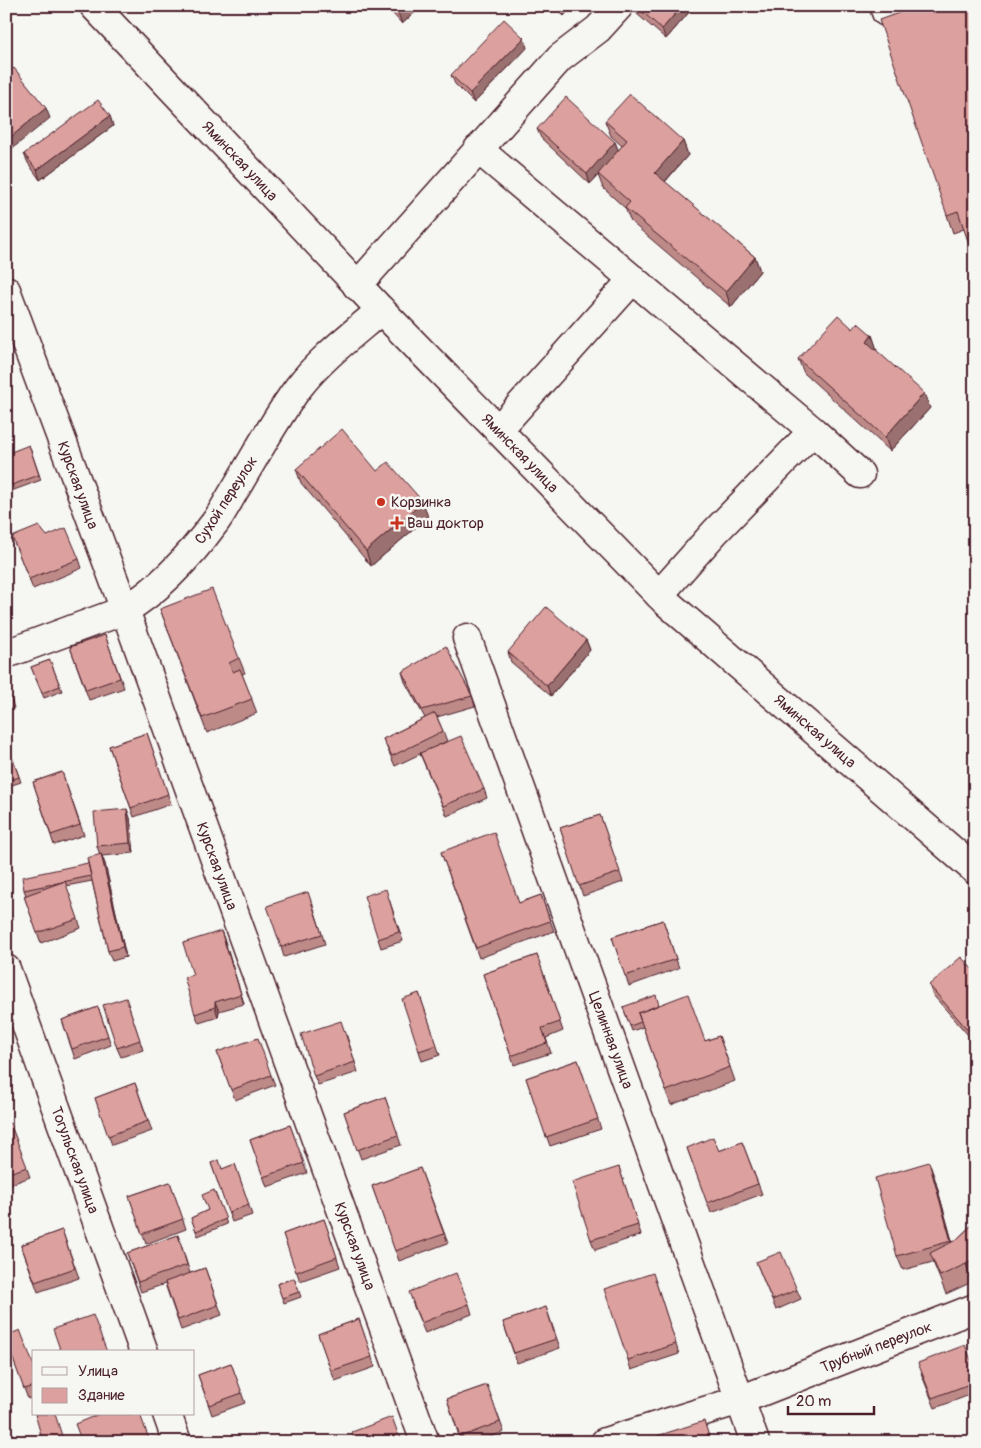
<svg xmlns="http://www.w3.org/2000/svg" width="981" height="1448" viewBox="0 0 981 1448" font-family="Pangolin,sans-serif">
<rect width="100%" height="100%" fill="#f6f6f2"/>
<filter id="ink" filterUnits="userSpaceOnUse"><feTurbulence type="fractalNoise" baseFrequency=".02" numOctaves="2"/><feDisplacementMap in="SourceGraphic" scale="10" xChannelSelector="R" yChannelSelector="G"/><feConvolveMatrix kernelMatrix="1 2 1 2 8 2 1 2 1" color-interpolation-filters="sRGB"/></filter>
<g filter="url(#ink)">
<g fill="none" stroke-linecap="round" stroke-linejoin="round">
<g stroke="#4a1f2b" stroke-width="31">
<path id="minor" d="M884,6L886,12
M478,149L813,431L860,474
M357,286L560,58L598,29L619,6
M6,290L125,610L425,1442
M498,430L633,279
M659,595L715,532L813,431
M467,638L755,1442
M6,654L125,610C162,588 191,555 216,521C224,510 229,499 236,488C256,455 275,419 298,388C321,358 352,335 381,310
M6,969L144,1352
M167,1414L177,1442
M605,1442L740,1400L975,1308"/>
</g>
<g stroke="#4a1f2b" stroke-width="31">
<path id="major" d="M94,6L381,310L665,601L975,870"/>
</g>
<use href="#minor" stroke="#f6f6f2" stroke-width="28"/>
<use href="#major" stroke="#f6f6f2" stroke-width="28"/>
</g>
<path fill="#bd8a88" stroke="#4a1f2b" d="M386,6H422L402,24Z
M553,6H572L564,16Z
M634,6H690L691,10L666,39L637,14Z
M975,6V259L964,229L953,233L947,215Z
M527,48L474,103L455,84L451,75Z
M110,116L113,126L40,180L28,163L24,154Z
M605,121L683,141L688,155L665,182L755,257L760,271L731,307L631,222L625,208L603,188L598,175L590,184L541,138L537,129L615,142L618,150L622,146L611,136Z
M853,329L872,335L877,350H876L930,408L890,451L804,373L798,359Z
M6,370L11,383L6,385Z
M29,445L41,480L14,490L6,470Z
M296,469L377,471L428,517L371,566L301,483Z
M47,536L79,559L82,568L33,589L12,537Z
M160,609L239,658L245,673L242,674L257,713L207,733Z
M105,635L124,688L89,700L70,647Z
M586,640L590,650L551,696L511,662L508,652Z
M50,660L62,691L44,698L31,667Z
M402,672L472,696L475,706L437,717L447,741L429,750L484,789L487,798L447,816L420,754L395,766L383,739L425,718L405,682Z
M6,683L14,708L6,710Z
M147,733L171,804L134,817L109,746Z
M12,757L21,782L6,787V759Z
M62,772L84,835L54,845L33,782Z
M127,809L130,818L134,853L102,856L105,864L126,957L112,961L108,951L92,881L66,886L81,928L41,943L24,896L26,895L24,890L88,863L100,855L97,846Z
M600,815L623,882L583,896L560,828Z
M441,852L519,903L541,895L554,931L479,958Z
M389,899L403,941L381,948L378,939Z
M312,902L325,944L284,957L281,947Z
M663,920L679,968L629,986L612,937Z
M221,931L244,1004L219,1011L218,1017L199,1023L195,1014L193,975Z
M537,955L563,1031L546,1038L551,1053L514,1065L483,974Z
M975,972V1043L933,995L929,985Z
M419,993L440,1055L422,1061L419,1051Z
M126,998L143,1050L121,1057L117,1048Z
M659,1005L705,1041L719,1036L735,1081L671,1105L643,1027L632,1031L623,1007Z
M98,1007L111,1045L75,1059L62,1020Z
M345,1030L358,1072L318,1085L314,1076Z
M217,1052L271,1075L275,1085L235,1100Z
M578,1060L601,1129L550,1146L526,1078Z
M135,1083L152,1131L112,1145L95,1098Z
M385,1097L401,1145L361,1159L344,1112Z
M10,1123L30,1177L6,1186V1124Z
M290,1125L307,1173L267,1187L250,1140Z
M742,1142L762,1194L711,1213L687,1148L719,1151Z
M211,1163L223,1169L235,1164L252,1215L232,1222Z
M619,1167L641,1235L595,1250L591,1240Z
M420,1168L448,1243L399,1261L372,1186Z
M934,1176L952,1241L956,1240L975,1222L972,1282L946,1294L933,1262L903,1270L897,1256Z
M170,1182L186,1229L146,1244L129,1196Z
M214,1190L227,1224L198,1236L191,1218L208,1210Z
M324,1219L340,1267L300,1281L283,1234Z
M62,1230L79,1278L38,1292L21,1245Z
M178,1235L190,1273L205,1268L222,1315L181,1330L165,1284L141,1292L127,1253Z
M756,1262L797,1290L801,1299L776,1310Z
M294,1278L301,1297L284,1303L277,1284Z
M656,1283L679,1354L631,1370L628,1360Z
M6,1291L9,1298L6,1299Z
M412,1302L469,1304L472,1314L425,1333Z
M546,1307L560,1348L517,1363L503,1322Z
M359,1319L375,1367L335,1381L318,1334Z
M6,1340L34,1366V1397L28,1399Z
M231,1363L245,1403L212,1415L198,1375Z
M975,1369V1393L935,1408L921,1373Z
M487,1385L504,1432L477,1442H461L447,1399Z"/>
<path fill="#9a716f" stroke="#4a1f2b" d="M401,6H422L402,24L397,10Z
M560,6H572L564,16Z
M682,6H690L691,10L666,39L662,29Z
M524,38L527,48L474,103L470,93Z
M46,108L50,118L8,152L6,146V141Z
M110,116L113,126L40,180L37,170Z
M683,141L688,155L660,187L655,173Z
M615,142L619,152L590,184L587,174Z
M755,257L760,271L731,307L726,292Z
M872,335L877,350L872,356L867,342Z
M924,393L930,408L890,451L885,437Z
M423,502L428,517L371,566L366,551Z
M586,640L590,650L551,696L547,686Z
M127,809L130,818L134,853L130,843Z
M101,854L105,864L126,957L123,947Z
M221,931L225,941L244,1004L241,994Z
M215,1002L219,1011L218,1017L215,1007Z
M929,1162L934,1176L956,1255L951,1241Z
M975,1257V1280L972,1282L966,1264Z"/>
<path fill="#dca19e" stroke="#4a1f2b" d="M394,6H401L397,10Z
M636,6H682L662,29Z
M918,6H975V242L969,244L958,211L947,215L879,20Z
M504,19L524,38L470,93L451,75Z
M14,68L46,108L6,141V74Z
M630,94L683,141L655,173L755,257L726,292L625,208L630,202L598,174L627,140L605,121Z
M566,97L615,142L587,174L537,129Z
M98,100L110,116L37,170L24,154Z
M838,315L853,329L858,323L872,335L867,342L924,393L885,437L798,359Z
M342,429L377,471L388,462L423,502L366,551L296,469Z
M29,445L39,475L12,485L6,470V454Z
M39,526L47,536L66,528L79,559L29,579L12,537Z
M212,589L239,658L229,663L233,672L240,669L252,699L202,718L160,609Z
M546,607L586,640L547,686L508,652Z
M105,635L120,678L86,690L70,647Z
M446,646L472,696L422,710L402,672Z
M50,660L60,686L42,693L31,667Z
M6,684L11,698L6,699Z
M435,713L443,731L392,756L383,739Z
M147,733L168,794L131,808L109,746Z
M461,736L484,789L443,806L420,753Z
M12,757L19,777L6,782V759Z
M62,772L80,825L51,835L33,782Z
M127,809L130,843L97,846L94,812Z
M600,815L620,872L579,886L560,828Z
M494,832L519,903L541,895L550,921L476,948L441,852Z
M101,854L123,947L108,951L87,858Z
M88,863L91,876L24,890L22,877Z
M65,881L78,919L37,933L24,896Z
M386,889L399,932L378,939L364,896Z
M308,892L322,934L281,947L267,906Z
M663,920L676,959L625,976L612,937Z
M221,931L241,994L215,1002V1007L195,1014L184,977L193,975L183,943Z
M537,955L560,1022L542,1028L547,1043L511,1056L483,974Z
M961,957L975,972V1036L974,1037L929,985Z
M419,993L437,1045L419,1051L402,999Z
M688,994L705,1041L719,1036L730,1067L666,1091L638,1013Z
M656,995L659,1005L638,1013L641,1022L630,1026L623,1007Z
M126,998L140,1040L117,1048L103,1005Z
M98,1007L108,1036L72,1049L62,1020Z
M341,1021L355,1062L314,1076L301,1034Z
M258,1038L271,1075L231,1090L217,1052Z
M578,1060L598,1119L546,1137L526,1078Z
M135,1083L148,1121L108,1136L95,1098Z
M385,1097L398,1135L357,1150L344,1112Z
M10,1123L27,1167L6,1174V1124Z
M290,1125L304,1163L263,1177L250,1140Z
M713,1137L719,1151L742,1142L758,1184L707,1203L687,1148Z
M219,1160L222,1169L235,1164L249,1205L228,1212L211,1163Z
M929,1162L951,1241L897,1256L875,1178Z
M619,1167L638,1225L591,1240L572,1182Z
M420,1168L444,1234L395,1251L372,1186Z
M170,1182L183,1219L142,1234L129,1196Z
M214,1190L226,1219L196,1231L191,1218L208,1210L202,1195Z
M324,1219L337,1257L296,1272L283,1234Z
M975,1222V1257L966,1264L940,1276L930,1253L956,1240Z
M62,1230L75,1268L35,1282L21,1245Z
M178,1235L187,1265L138,1282L127,1253Z
M781,1252L797,1290L772,1300L756,1262Z
M205,1268L218,1305L178,1320L165,1282Z
M456,1273L469,1304L421,1323L409,1292Z
M653,1273L676,1344L628,1360L604,1289Z
M294,1278L299,1292L282,1298L277,1284Z
M546,1307L556,1339L514,1353L503,1322Z
M93,1315L107,1352H61L53,1329Z
M359,1319L372,1357L331,1371L318,1334Z
M20,1330L34,1366V1386L24,1389L6,1340V1336Z
M965,1345L975,1369V1382L932,1398L918,1363Z
M231,1363L242,1393L209,1405L198,1375Z
M487,1385L500,1422L460,1437L447,1399Z
M35,1414H55L64,1442H43Z
M99,1414H140L150,1442H82L75,1424Z
M392,1417L401,1442H355L352,1432Z
M704,1421L711,1442H659L657,1436Z"/>
</g>
<g fill="#c8321e" stroke="#f6f6f2" stroke-width="2">
<circle cx="381" cy="502" r="5"/>
<path d="M394.5 515.5h5v5h5v5h-5v5h-5v-5h-5v-5h5z"/>
</g>
<g text-anchor="middle" stroke-width="5" stroke-linejoin="round" paint-order="stroke">
<g font-size="15" fill="#4a1f2b" stroke="#f6f6f2">
<text transform="translate(240 161) rotate(47)" y="5">Яминская улица</text>
<text transform="translate(520 453) rotate(46)" y="5">Яминская улица</text>
<text transform="translate(78 485) rotate(70)" y="5">Курская улица</text>
<text transform="translate(226 500) rotate(-57)" y="5">Сухой переулок</text>
<text transform="translate(815 731) rotate(41)" y="5">Яминская улица</text>
<text transform="translate(217 866) rotate(70)" y="5">Курская улица</text>
<text transform="translate(611 1040) rotate(70)" y="5">Целинная улица</text>
<text transform="translate(75 1160) rotate(70)" y="5">Тогульская улица</text>
<text transform="translate(355 1246) rotate(70)" y="5">Курская улица</text>
<text transform="translate(876 1347) rotate(-21)" y="5">Трубный переулок</text>
</g>
<g font-size="15" fill="#4a1f2b" stroke="#f6f6f2" text-anchor="start">
<text x="391" y="507">Корзинка</text>
<text x="407" y="528">Ваш доктор</text>
</g>
</g>
<rect width="981" height="1448" fill="none" stroke="#f6f6f2" stroke-width="25"/>
<rect x="12" y="12" width="956" height="1423" fill="none" stroke="#4a1f2b" stroke-width="2" filter="url(#ink)"/>
<rect x="32" y="1350" width="162" height="65" fill="#f6f6f2" stroke="#b1a0a2"/>
<rect x="42" y="1367" width="25" height="8" fill="#f6f6f2" stroke="#b1a0a2"/>
<text x="78" y="1376" font-size="15" fill="#4a1f2b">Улица</text>
<rect x="42" y="1388" width="25" height="15" fill="#dca19e" stroke="#b1a0a2"/>
<text x="78" y="1400" font-size="15" fill="#4a1f2b">Здание</text>
<path d="M788 1406v8h86v-8" fill="none" stroke="#4a1f2b" stroke-width="2.5"/>
<text x="796" y="1406" font-size="15" fill="#4a1f2b" stroke="#f6f6f2" stroke-width="4" paint-order="stroke">20 m</text>
</svg>
